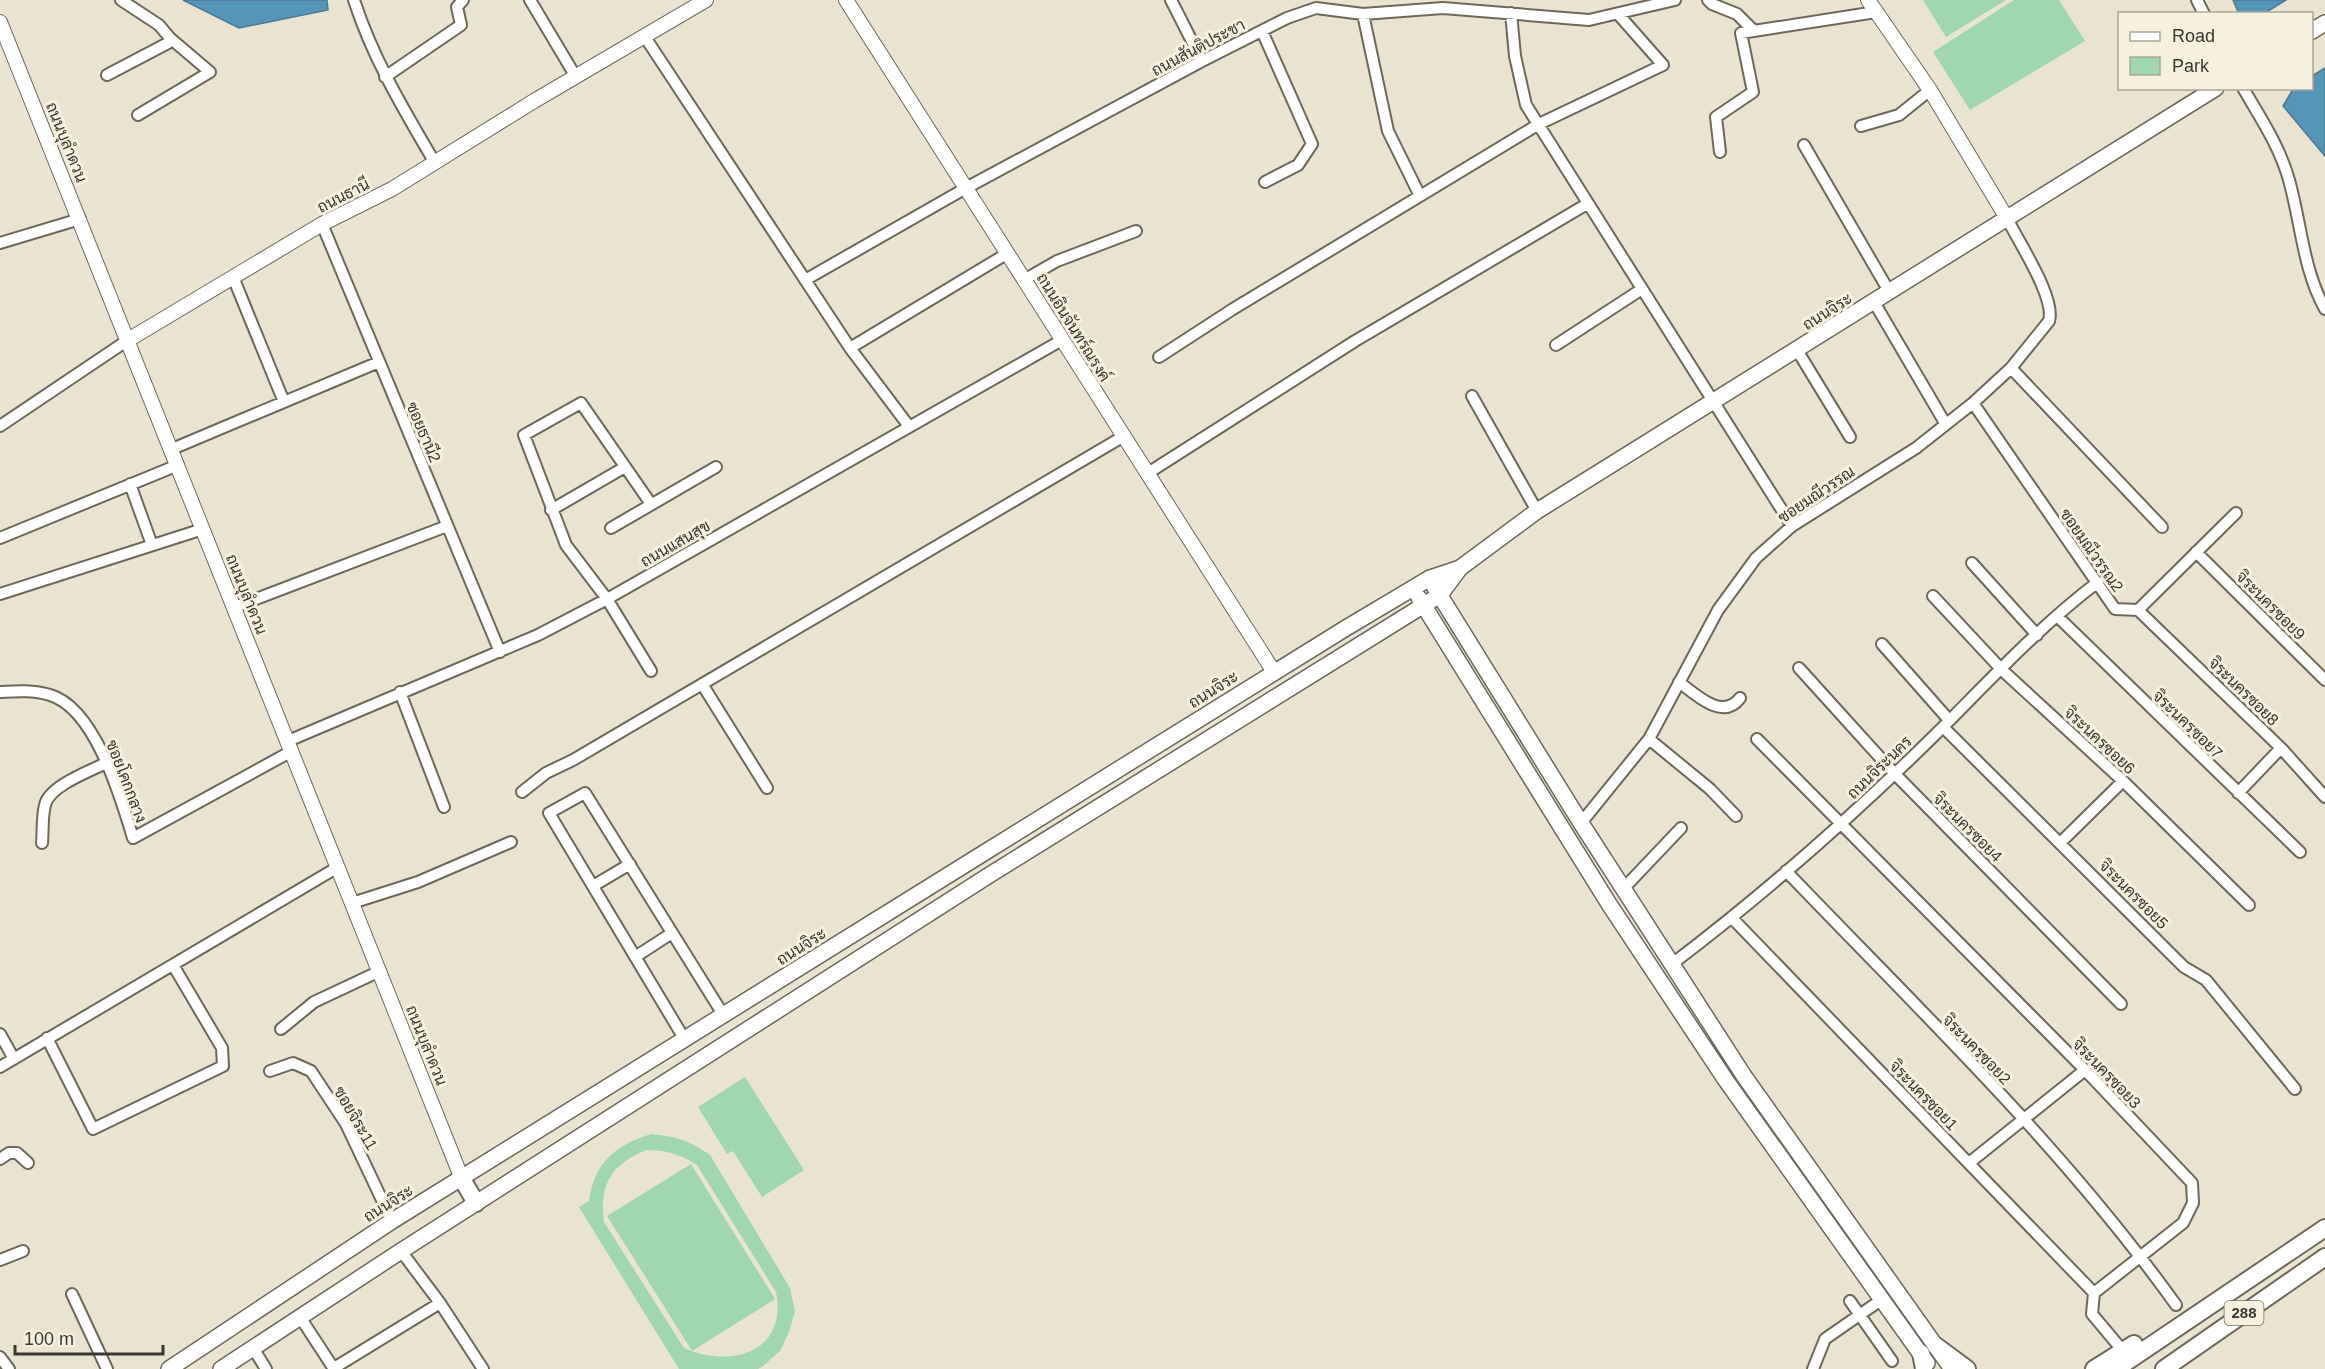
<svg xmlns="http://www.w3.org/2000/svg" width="2325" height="1369" viewBox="0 0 2325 1369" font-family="Helvetica,Sarabun,sans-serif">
<rect width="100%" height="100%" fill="#e9e3d2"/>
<path fill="#a0d7ae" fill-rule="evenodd" d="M1923,0H2006L1946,37Z
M2014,0H2059L2085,41L1970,110L1933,52Z
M745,1077L804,1170L762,1197L733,1151L727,1154L698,1107Z
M651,1134C675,1136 691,1141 710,1155L790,1288L795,1311L789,1332L780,1351L763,1366L758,1369H679L579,1207L589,1201C595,1162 614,1146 651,1134ZM646,1150C666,1150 680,1154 697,1165L776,1292C788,1352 731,1369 684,1348L604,1222C599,1184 611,1165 646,1150Z
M691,1164L775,1299L692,1351L607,1216Z"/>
<path fill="#5596b8" stroke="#4d7a8f" stroke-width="1.5" d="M183,0H327L328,10L239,28Z
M2233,0H2286L2265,13L2239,14Z
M2325,68V156L2283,106L2293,89L2312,88V76Z"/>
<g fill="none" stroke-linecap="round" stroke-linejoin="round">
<g stroke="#6d6859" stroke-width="14">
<path id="minor" d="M354,0C373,59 404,110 435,163
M530,0L576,77
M1171,0L1202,61
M1708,0L1712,4L1737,14L1754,31
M2197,0L2204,14
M1511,13L1515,56L1526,105L1792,526
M1363,14L1388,131L1420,196
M1262,31L1312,144L1298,165L1265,182
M645,37L850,348L908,425
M107,75L168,43L170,38L159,25L121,0
M385,77L461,25L457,7L463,0
M2243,88C2260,117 2280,147 2289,180C2301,222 2303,270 2325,309
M138,115L210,72L170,38
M1861,126L1899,115L1930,90
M1804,145L1890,293
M1720,152L1716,117L1753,92L1741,33L1876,12
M322,224L500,652
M0,243L80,219
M233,277L284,402
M805,280L966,188L1202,61L1287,18L1316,8L1363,14L1443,8L1589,20L1675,0
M1024,280L1057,261L1136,231
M1874,302L1945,423
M1556,345L1642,289
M850,348L1008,253
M1797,350L1850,437
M1159,357L1233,309L1539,124L1663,65L1618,14
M2011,368L2162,527
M1472,396L1537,511
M1973,403L2115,609L2138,610L2236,513
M0,426L128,340
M172,449L379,362
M1148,473L1355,341L1587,204
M130,484L152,545
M551,510L625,467
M611,528L716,467
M0,538L178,465
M2196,552L2325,680
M1972,563L2037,635
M0,594L203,529
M1933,596L2002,670L2123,781L2249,905
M235,607L447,526
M2138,610L2281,748L2325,797
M2057,616L2300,852
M1882,644L1949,720
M1799,668L1894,773L2121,1004
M651,671L607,599L566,545L524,435L581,403L651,504
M1679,682C1696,695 1723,721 1740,698
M702,684L767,788
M0,692C17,691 34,690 50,695C95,708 121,798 133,838L292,751
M400,692L444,807
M1943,727L2184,967L2206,980L2295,1089
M1649,739L1710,789L1736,816
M1757,739L2085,1070L2192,1183L2193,1203L2183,1223L2094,1293L2092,1314L2123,1351
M288,741L538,635L607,599L1062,340
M522,792L546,773L573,760L1124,436
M2238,793L2281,748
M1581,823L1649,739L1718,610L1756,558L1792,526L1916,448L1973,403L2011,368L2049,321C2056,298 2019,243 2008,220
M2061,842L2123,781
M42,843C43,831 42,816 45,805C49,786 90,771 106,763
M1786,871C1920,1011 2063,1147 2176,1305
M593,886L630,864
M1624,888L1681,828
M352,903L418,882L511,842
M1732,918L2094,1293
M635,957L672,933
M1672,964C1767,892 1857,812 1942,728C1992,678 2041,625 2098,582
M281,1029L314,1002L380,971
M0,1034L14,1059
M47,1038L93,1129L223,1066L222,1048L173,965
M685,1040L549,813L585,793L724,1016
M0,1067L338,867
M270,1071L293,1063L311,1071L346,1124L392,1221
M0,1159L9,1153H17L28,1163
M1969,1163L2085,1070
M401,1251L440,1303
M0,1260L23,1251
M72,1294L107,1369
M1850,1301L1892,1361
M300,1317L334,1369
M253,1348L266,1369
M0,1357L9,1369
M334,1368L440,1303L483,1369
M1813,1369L1825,1339L1881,1300"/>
</g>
<g stroke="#6d6859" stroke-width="16">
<path id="tertiary" d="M846,0L1274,672
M1868,0L1930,90L2008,220
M0,22L462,1179
M128,340L322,224L392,189L534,101L706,0"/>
</g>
<g stroke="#6d6859" stroke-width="18">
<path id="secondary" d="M2312,31L2325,23
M1434,586L1581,823L1744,1076L1952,1369
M1419,598L1609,904L1725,1079L1927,1363
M169,1369L392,1221L979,856L1346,628L1430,578L1460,568
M221,1369L401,1251L991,874L1440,595L1460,568L1537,511L2216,88"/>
</g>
<g stroke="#6d6859" stroke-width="20">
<path id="primary" d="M462,1179L476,1203
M1936,1346L1967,1369
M1921,1353L1924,1369
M2094,1369L2134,1344
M2116,1369L2325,1228
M2164,1369L2325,1257"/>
</g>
<use href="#minor" stroke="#fff" stroke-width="10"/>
<use href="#tertiary" stroke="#fff" stroke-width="14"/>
<use href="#secondary" stroke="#fff" stroke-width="15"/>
<use href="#primary" stroke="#fff" stroke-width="16"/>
</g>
<g text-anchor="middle" stroke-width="6" stroke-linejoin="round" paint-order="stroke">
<rect fill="#f6f0df" stroke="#726e64" stroke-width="1.5" x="2224.5" y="1301" width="39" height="24" rx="4.5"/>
<g font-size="15" font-weight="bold" fill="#393730">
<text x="2244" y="1318">288</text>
</g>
<g font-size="16" fill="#393730" stroke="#f6f0df">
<text transform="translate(1198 47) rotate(-28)" y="6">ถนนสันติประชา</text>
<text transform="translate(67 142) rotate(68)" y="6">ถนนบุลำดวน</text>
<text transform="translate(343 195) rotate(-27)" y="6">ถนนธานี</text>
<text transform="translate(1827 311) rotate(-32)" y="6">ถนนจิระ</text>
<text transform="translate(1074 327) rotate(58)" y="6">ถนนอินจันทร์ณรงค์</text>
<text transform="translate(424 432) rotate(67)" y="6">ซอยธานี2</text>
<text transform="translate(1816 494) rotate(-34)" y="6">ซอยมณีวรรณ</text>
<text transform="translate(675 543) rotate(-30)" y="6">ถนนแสนสุข</text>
<text transform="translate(2092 550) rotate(55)" y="6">ซอยมณีวรรณ2</text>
<text transform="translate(247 594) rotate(68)" y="6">ถนนบุลำดวน</text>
<text transform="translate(2271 605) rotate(45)" y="6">จิระนครซอย9</text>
<text transform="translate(1213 689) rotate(-32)" y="6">ถนนจิระ</text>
<text transform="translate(2244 691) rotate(44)" y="6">จิระนครซอย8</text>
<text transform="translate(2188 724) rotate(44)" y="6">จิระนครซอย7</text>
<text transform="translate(2100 740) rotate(43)" y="6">จิระนครซอย6</text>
<text transform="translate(1879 767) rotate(-44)" y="6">ถนนจิระนคร</text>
<text transform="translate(127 781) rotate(69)" y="6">ซอยโคกกลาง</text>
<text transform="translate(1968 827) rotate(45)" y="6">จิระนครซอย4</text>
<text transform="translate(2134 894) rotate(45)" y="6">จิระนครซอย5</text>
<text transform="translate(801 946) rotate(-32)" y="6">ถนนจิระ</text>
<text transform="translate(427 1045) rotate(68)" y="6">ถนนบุลำดวน</text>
<text transform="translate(1977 1049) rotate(46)" y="6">จิระนครซอย2</text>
<text transform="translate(2107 1073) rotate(46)" y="6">จิระนครซอย3</text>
<text transform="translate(1924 1095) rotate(46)" y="6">จิระนครซอย1</text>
<text transform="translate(356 1118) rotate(60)" y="6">ซอยจิระ11</text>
<text transform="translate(388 1203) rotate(-32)" y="6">ถนนจิระ</text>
</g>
</g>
<rect x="2118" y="12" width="195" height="78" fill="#f6f0df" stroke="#aaa699" stroke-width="1.5"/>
<rect x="2130" y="32" width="30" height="9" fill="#ffffff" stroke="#aaa699" stroke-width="1.5"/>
<text x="2172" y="42" font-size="18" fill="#393730">Road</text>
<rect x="2130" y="57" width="30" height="18" fill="#a0d7ae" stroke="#aaa699" stroke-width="1.5"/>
<text x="2172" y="72" font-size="18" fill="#393730">Park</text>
<path d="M15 1345v9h148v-9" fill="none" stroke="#393730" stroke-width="3"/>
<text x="24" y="1345" font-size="18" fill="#393730" stroke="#f6f0df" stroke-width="4.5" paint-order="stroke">100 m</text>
</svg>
